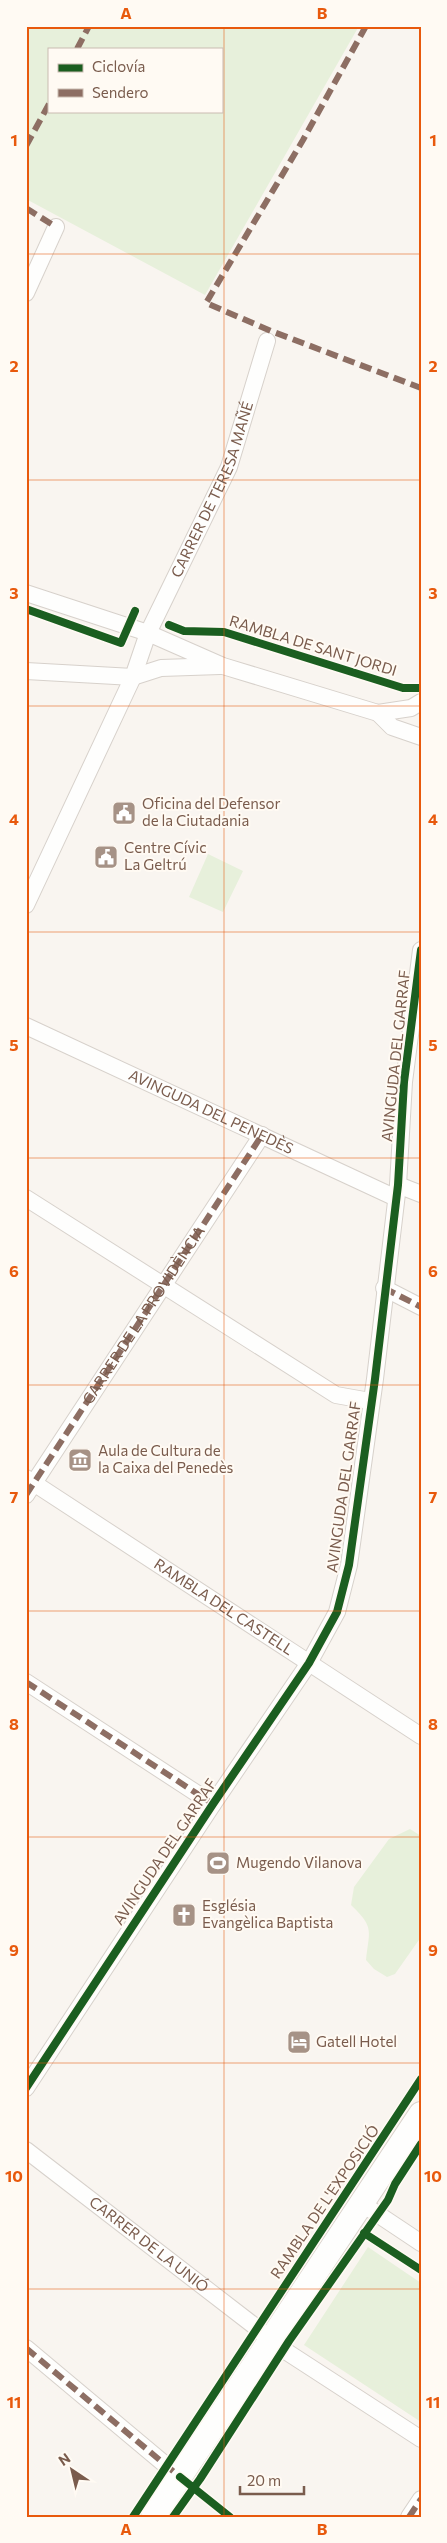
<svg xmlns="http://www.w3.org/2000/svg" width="447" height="2543" viewBox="0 0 447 2543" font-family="Commissioner,sans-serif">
<rect width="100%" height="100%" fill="#f9f5f0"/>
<path fill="#e7f0db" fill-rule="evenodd" d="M26,26H359L205,295L26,199ZM49,49H221V111H49Z
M208,854L243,871L223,912L189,897Z
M410,1829L421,1836V1937L395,1974L387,1977L374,1969L366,1960C369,1930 375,1928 351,1905L354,1887L389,1839Z
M368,2247L421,2283V2422L304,2345Z"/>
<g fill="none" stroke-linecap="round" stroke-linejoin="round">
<g stroke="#d7d1cb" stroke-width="18">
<g id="street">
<path d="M26,293L56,227"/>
<path d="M26,593L148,633L223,666L378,713L411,708L421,702"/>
<path d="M26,671L133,677L161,668L220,666"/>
<path d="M378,713L392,727L421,737"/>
<path id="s1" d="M26,905L133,677L148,633L229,467L267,341"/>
<path id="s2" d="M26,1026L396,1198"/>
<path d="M398,1185L421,1194"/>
<path d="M26,1198L336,1395L370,1401"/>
<path d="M384,1288L421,1307"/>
<path id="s3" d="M26,1478L421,1736"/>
<path d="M26,1495L262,1135"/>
<path d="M26,1682L213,1804"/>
<path d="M26,2088L213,1804L309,1663L337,1612L349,1565L375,1379L398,1185L404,1082L421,950"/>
<path id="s4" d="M26,2150L257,2328L270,2341L421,2439"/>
<path d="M361,2203L421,2243"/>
<path d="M26,2348L180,2477"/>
<path d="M409,2517L421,2499"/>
</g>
</g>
<g stroke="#d9d2cb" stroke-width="26">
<path id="secondary" d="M153,2517L421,2114"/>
</g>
<use href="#street" stroke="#fefefd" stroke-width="16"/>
<use href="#secondary" stroke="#fefefd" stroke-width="24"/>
<g stroke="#8d6e63" stroke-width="6" stroke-dasharray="12 6" stroke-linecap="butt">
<path d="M366,26L303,140L206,303L271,331L421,388"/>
<path d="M77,49L89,26"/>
<path d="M26,146L49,104"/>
<path d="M26,208L56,227"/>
<path d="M384,1288L421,1307"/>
<path id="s5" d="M26,1495L262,1135"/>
<path d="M26,1682L213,1804"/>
<path d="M26,2348L180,2477"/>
<path d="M409,2517L421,2499"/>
</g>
<g stroke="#fffaf3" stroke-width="11">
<path id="cycleway" d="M26,609L121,643L135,611
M169,625L184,631L224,632L403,688H421
M26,2088L213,1804L309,1663L337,1612L349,1565L375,1379L398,1185L404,1082L421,950
M364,2233L421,2270
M180,2477L230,2517
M133,2517L421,2079
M173,2517L200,2479L289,2341L388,2200L395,2184L421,2144"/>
</g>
<use href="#cycleway" stroke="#1b5e20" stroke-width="8"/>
</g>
<path fill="none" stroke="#e8590c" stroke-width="1" stroke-opacity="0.55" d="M224,26V2517M26,254H421M26,480H421M26,706H421M26,932H421M26,1158H421M26,1385H421M26,1611H421M26,1837H421M26,2063H421M26,2289H421"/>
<defs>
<g id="civic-square" transform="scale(1.25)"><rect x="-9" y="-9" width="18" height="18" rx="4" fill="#a69286" stroke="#fffaf3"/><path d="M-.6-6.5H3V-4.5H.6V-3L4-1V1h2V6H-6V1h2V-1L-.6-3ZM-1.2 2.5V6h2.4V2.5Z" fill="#fff"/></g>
<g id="museum-square" transform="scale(1.25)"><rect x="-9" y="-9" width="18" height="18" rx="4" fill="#a69286" stroke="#fffaf3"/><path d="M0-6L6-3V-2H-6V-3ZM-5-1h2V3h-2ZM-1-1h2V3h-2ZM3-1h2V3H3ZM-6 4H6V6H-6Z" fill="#fff"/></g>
<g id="stadium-square" transform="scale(1.25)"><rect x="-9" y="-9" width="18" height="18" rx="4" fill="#a69286" stroke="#fffaf3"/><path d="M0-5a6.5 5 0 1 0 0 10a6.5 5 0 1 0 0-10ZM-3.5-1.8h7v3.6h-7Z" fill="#fff"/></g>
<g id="church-square" transform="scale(1.25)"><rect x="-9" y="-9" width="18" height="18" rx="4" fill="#a69286" stroke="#fffaf3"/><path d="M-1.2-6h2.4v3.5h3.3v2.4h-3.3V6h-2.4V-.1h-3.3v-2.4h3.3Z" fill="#fff"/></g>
<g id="hotel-square" transform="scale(1.25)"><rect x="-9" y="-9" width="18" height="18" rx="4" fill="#a69286" stroke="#fffaf3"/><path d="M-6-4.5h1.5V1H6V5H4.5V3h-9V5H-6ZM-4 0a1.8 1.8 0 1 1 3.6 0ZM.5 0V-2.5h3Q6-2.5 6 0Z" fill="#fff"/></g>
</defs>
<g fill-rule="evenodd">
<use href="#civic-square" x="124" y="813"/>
<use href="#civic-square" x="106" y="857"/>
<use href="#museum-square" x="80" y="1460"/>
<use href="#stadium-square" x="218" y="1863"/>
<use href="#church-square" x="184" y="1915"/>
<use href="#hotel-square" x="299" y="2042"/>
</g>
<g text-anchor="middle" stroke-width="4" stroke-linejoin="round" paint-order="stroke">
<g font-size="15" fill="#7a5c4d" stroke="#fffaf3">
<text dy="5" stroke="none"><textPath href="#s1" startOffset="456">CARRER DE TERESA MAÑÉ</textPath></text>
<text transform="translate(313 646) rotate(17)" y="5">RAMBLA DE SANT JORDI</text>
<text transform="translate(396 1056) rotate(-84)" y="5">AVINGUDA DEL GARRAF</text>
<text dy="5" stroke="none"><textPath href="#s2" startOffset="204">AVINGUDA DEL PENEDÈS</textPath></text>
<text dy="5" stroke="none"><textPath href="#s5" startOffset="215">CARRER DE LA PROVIDÈNCIA</textPath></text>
<text transform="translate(344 1487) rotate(-82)" y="5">AVINGUDA DEL GARRAF</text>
<text dy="5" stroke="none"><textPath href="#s3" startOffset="236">RAMBLA DEL CASTELL</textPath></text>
<text transform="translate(165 1852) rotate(-56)" y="5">AVINGUDA DEL GARRAF</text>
<text transform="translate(325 2202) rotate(-56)" y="5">RAMBLA DE L'EXPOSICIÓ</text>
<text dy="5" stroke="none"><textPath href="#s4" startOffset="155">CARRER DE LA UNIÓ</textPath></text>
</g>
<g font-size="15" fill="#7a5c4d" stroke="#fffaf3" text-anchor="start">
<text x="142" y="809">Oficina del Defensor<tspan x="142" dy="17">de la Ciutadania</tspan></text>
<text x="124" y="853">Centre Cívic<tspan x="124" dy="17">La Geltrú</tspan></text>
<text x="98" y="1456">Aula de Cultura de<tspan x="98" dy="17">la Caixa del Penedès</tspan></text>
<text x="236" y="1868">Mugendo Vilanova</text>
<text x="202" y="1911">Església<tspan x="202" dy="17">Evangèlica Baptista</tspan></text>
<text x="316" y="2047">Gatell Hotel</text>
</g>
</g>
<rect width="447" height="2543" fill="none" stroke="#fffaf3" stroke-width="55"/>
<rect x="48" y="48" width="175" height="65" fill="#fffaf3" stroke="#cabbb1"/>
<rect x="58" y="64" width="25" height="8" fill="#1b5e20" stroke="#cabbb1"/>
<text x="92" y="72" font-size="15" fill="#7a5c4d">Ciclovía</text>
<rect x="58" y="89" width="25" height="8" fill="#8d6e63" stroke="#cabbb1"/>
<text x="92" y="98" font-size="15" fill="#7a5c4d">Sendero</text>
<g transform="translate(72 2470) rotate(325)" stroke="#fffaf3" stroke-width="4" paint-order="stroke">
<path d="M0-4L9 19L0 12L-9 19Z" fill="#7a5c4d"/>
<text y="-8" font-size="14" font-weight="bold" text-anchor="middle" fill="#7a5c4d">N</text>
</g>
<path d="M240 2486v8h64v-8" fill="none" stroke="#7a5c4d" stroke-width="2.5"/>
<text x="247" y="2486" font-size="15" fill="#7a5c4d" stroke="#fffaf3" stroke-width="4" paint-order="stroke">20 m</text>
<rect x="28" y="28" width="392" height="2488" fill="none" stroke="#e8590c" stroke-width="2"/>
<g font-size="16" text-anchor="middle" font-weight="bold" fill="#e8590c">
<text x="126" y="19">A</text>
<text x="322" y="19">B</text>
<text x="14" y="146">1</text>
<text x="433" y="146">1</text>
<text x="14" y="372">2</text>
<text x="433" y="372">2</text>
<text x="14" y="599">3</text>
<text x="433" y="599">3</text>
<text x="14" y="825">4</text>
<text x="433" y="825">4</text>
<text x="14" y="1051">5</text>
<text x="433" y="1051">5</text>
<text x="14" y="1277">6</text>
<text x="433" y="1277">6</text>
<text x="14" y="1503">7</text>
<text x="433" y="1503">7</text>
<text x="14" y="1730">8</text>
<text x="433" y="1730">8</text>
<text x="14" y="1956">9</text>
<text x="433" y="1956">9</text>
<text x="14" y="2182">10</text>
<text x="433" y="2182">10</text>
<text x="14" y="2408">11</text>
<text x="433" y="2408">11</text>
<text x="126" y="2535">A</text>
<text x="322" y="2535">B</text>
</g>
</svg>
